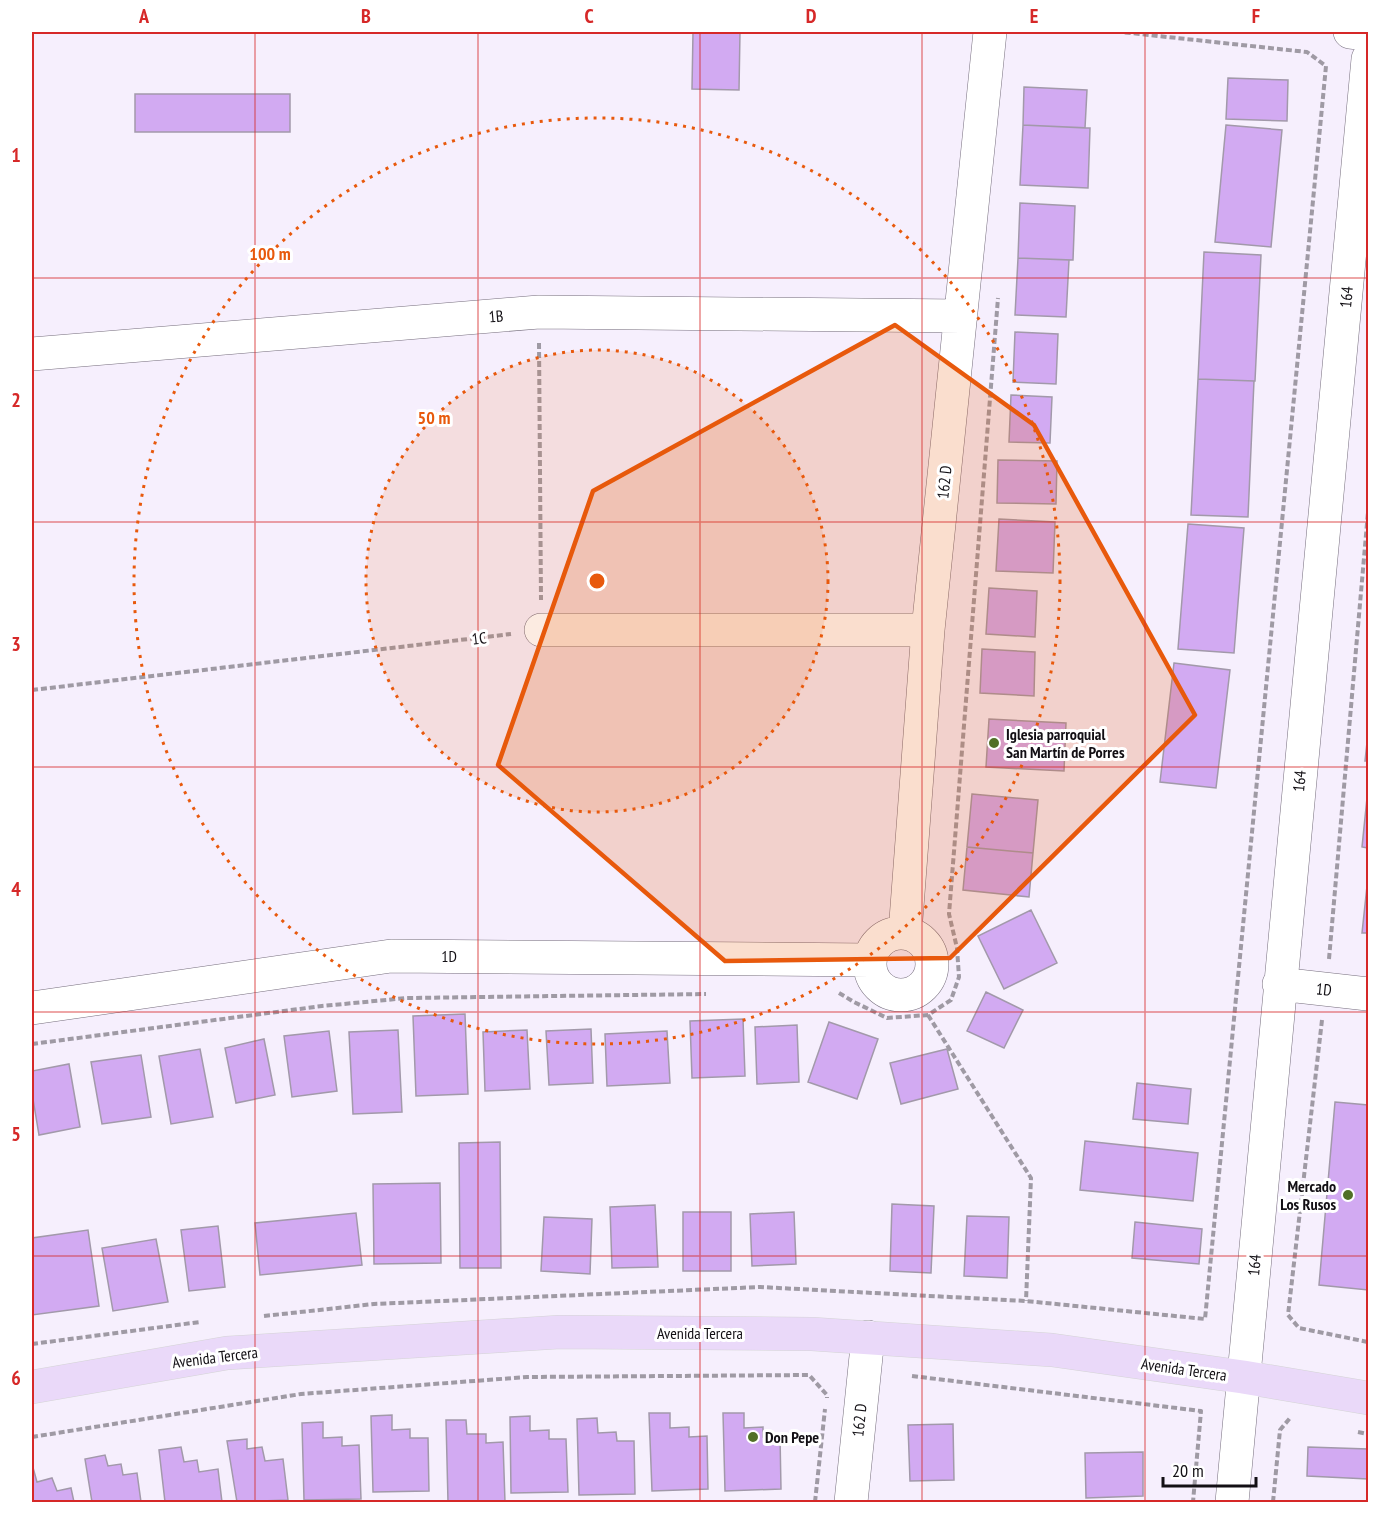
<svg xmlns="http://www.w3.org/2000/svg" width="1400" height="1534" viewBox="0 0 1400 1534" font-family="'PT Sans Narrow',sans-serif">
<rect width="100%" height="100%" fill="#f6effd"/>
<path fill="#d2aaf2" stroke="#a299aa" stroke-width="1.5" d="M693,32H740L739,90L692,89Z
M1228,78L1288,80L1287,121L1226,119Z
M1024,87L1087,90L1085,128L1023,125Z
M135,94H290V132H135Z
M1023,125L1090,128L1088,188L1020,185Z
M1226,125L1282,130L1271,247L1215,242Z
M1020,203L1075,206L1073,260L1018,258Z
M1204,252L1261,255L1255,381L1198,379Z
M1018,258L1069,260L1066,317L1015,315Z
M1015,332L1058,334L1056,384L1013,382Z
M1198,379L1254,381L1248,517L1191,515Z
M1011,395L1052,397L1050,443L1009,442Z
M998,460L1057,461L1056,504L997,503Z
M999,519L1055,522L1053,573L996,571Z
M1188,524L1244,528L1234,653L1178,649Z
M989,588L1037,591L1035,637L986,634Z
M982,649L1035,652L1034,696L980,693Z
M1174,663L1230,670L1216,788L1160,782Z
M989,719L1066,723L1064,771L986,767Z
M1368,733V761H1365Z
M972,794L1038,800L1033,853L967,847Z
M1367,798L1368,799V848L1362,847Z
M967,847L1033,853L1029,897L963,890Z
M1367,886H1368V933H1362Z
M1031,910L1057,963L1004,989L978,936Z
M986,992L1023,1010L1004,1048L967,1031Z
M465,1014L468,1094L416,1096L413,1016Z
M743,1019L745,1076L692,1078L690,1021Z
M829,1022L878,1039L857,1099L808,1082Z
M797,1025L799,1082L757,1084L755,1027Z
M591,1029L593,1083L549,1085L546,1031Z
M398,1030L402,1112L353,1114L349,1032Z
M527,1030L530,1089L485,1091L483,1032Z
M329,1031L337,1091L292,1097L284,1036Z
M667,1031L670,1083L607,1086L605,1034Z
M264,1039L275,1095L236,1103L225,1048Z
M200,1049L213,1117L171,1124L159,1056Z
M947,1049L958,1089L901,1104L890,1063Z
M141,1055L151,1117L102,1124L91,1062Z
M69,1064L80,1127L39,1135L32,1093V1071Z
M1137,1083L1191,1089L1188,1124L1133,1119Z
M1335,1102L1368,1105V1290L1319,1285Z
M1085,1141L1198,1153L1193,1201L1080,1190Z
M500,1142L501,1268H460L459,1143Z
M440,1183L441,1263L374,1264L373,1184Z
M892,1204L934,1206L931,1273L890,1271Z
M655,1205L658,1267L612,1268L610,1207Z
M683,1212H731V1271H683Z
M794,1212L796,1264L752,1266L750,1214Z
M356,1213L362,1265L260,1275L255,1223Z
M967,1216L1009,1217L1007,1278L964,1276Z
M544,1217L592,1219L590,1274L541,1271Z
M1135,1222L1202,1229L1199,1264L1132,1258Z
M218,1226L225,1287L189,1291L181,1230Z
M88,1230L99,1306L32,1315V1238Z
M156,1239L168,1302L113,1311L102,1248Z
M649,1413H670V1428L689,1427V1437L707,1436L708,1489L652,1491Z
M723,1413H744V1428L763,1427V1437L780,1436L781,1489L725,1491Z
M392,1415V1430L410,1429V1438H428L429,1491L373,1492L371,1416Z
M530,1416V1431L549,1430V1439H566L568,1492L511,1493L510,1417Z
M597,1418L598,1433L616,1432L617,1441H634L635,1494L579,1495L577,1419Z
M446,1420H466L467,1434H486V1443L503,1442L505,1502H448Z
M323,1422V1438L342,1437V1446L359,1445L361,1499L304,1500L302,1423Z
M953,1424L954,1480L910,1481L908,1425Z
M247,1439V1449L262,1447L265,1461L283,1459L288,1500L237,1502L227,1441Z
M181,1447L184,1462L197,1460L199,1472L218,1469L222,1502H165L159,1450Z
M1308,1447L1368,1449V1479L1307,1476Z
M1143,1452V1496L1086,1498L1085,1453Z
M105,1455L108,1466L121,1464L123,1475L137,1473L141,1502H92L85,1459Z
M32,1464L37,1482L52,1478L57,1491L71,1488L74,1502H32Z"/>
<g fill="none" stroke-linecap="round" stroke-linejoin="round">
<g stroke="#766e7d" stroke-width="34">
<path id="minor" d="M1350,32L1368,34
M32,354L539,312L961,316
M541,630H928
M870 964a31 31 0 1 1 62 0a31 31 0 1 1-62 0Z
M905,933L928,630L990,32
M1279,984L1368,994
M32,1008L391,956L870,960
M851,1502L868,1337
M1232,1502L1368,59"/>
</g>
<g stroke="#d4d4d5" stroke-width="34">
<path id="major" d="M32,1387L227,1353L560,1332L812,1334L1052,1350L1243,1377L1368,1398"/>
</g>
<path stroke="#9f9aa4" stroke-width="4" stroke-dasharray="6 3" stroke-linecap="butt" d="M539,343L541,600
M32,690L511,634
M1329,959L1368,512
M839,993L854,1002L887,1018L928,1015L951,1000L959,977L957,948L949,914L998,298
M928,1015L1031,1178L1026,1301
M1322,1020L1288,1315L1299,1328L1368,1342
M32,1044L322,1006L407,998L706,994
M264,1316L374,1304L760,1287L1026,1301L1205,1319L1326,66L1307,52L1121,32
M32,1344L200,1322
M912,1376L1201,1411L1193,1502
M1358,1432L1368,1434
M32,1437L301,1394L527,1377L809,1375L827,1395V1398
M815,1502L825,1409
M1273,1502L1280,1430L1290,1418"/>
<use href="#minor" stroke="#fff" stroke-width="33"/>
<use href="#major" stroke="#ead9f9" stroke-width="33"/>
</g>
<path fill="#e8590c" fill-opacity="0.2" stroke="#e8590c" stroke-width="4.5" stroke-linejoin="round" d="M895,325L1034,425L1195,715L950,958L725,961L498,765L593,491Z"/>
<path fill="none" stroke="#d62828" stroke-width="1.5" stroke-opacity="0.55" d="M255,32V1502M478,32V1502M700,32V1502M922,32V1502M1145,32V1502M32,278H1368M32,522H1368M32,767H1368M32,1012H1368M32,1256H1368"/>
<circle cx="597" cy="581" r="231" fill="#e8590c" fill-opacity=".12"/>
<g fill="none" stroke="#e8590c" stroke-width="3" stroke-dasharray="3 6">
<circle cx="597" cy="581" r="231"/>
<circle cx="597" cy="581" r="463"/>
</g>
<g fill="#517026" stroke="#fff" stroke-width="2">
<circle cx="994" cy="743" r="6"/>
<circle cx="1348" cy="1195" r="6"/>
<circle cx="753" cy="1437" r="6"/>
</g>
<g text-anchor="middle" stroke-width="6" stroke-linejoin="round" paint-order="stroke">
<g font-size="16" fill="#120f14" stroke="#fff">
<text transform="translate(1346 297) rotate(-85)" y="6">164</text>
<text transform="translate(496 316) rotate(-5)" y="6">1B</text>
<text transform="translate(944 482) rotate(-84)" y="6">162 D</text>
<text transform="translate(479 638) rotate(-7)" y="6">1C</text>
<text transform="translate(1299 781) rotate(-85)" y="6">164</text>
<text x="449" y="962">1D</text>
<text transform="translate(1324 989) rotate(6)" y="6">1D</text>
<text transform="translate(1254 1265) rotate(-85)" y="6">164</text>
<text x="700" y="1339">Avenida Tercera</text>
<text transform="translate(215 1357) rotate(-7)" y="6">Avenida Tercera</text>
<text transform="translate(1184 1369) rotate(8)" y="6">Avenida Tercera</text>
<text transform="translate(859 1420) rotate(-84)" y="6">162 D</text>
</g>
<g font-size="16" font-weight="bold" fill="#120f14" stroke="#fff" text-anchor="start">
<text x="1006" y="740">Iglesia parroquial<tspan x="1006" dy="18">San Martín de Porres</tspan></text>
<text x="1336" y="1192" text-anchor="end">Mercado<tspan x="1336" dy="18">Los Rusos</tspan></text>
<text x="765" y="1443">Don Pepe</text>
</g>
</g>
<circle cx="597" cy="581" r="9" fill="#e8590c" stroke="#fff" stroke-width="3"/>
<g font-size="18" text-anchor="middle" font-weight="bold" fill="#e8590c" stroke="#fff" stroke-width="6" stroke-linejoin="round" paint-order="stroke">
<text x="270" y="260">100 m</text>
<text x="434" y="424">50 m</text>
</g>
<rect width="1400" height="1534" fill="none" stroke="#ffffff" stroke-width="66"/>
<path d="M1163 1477v9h93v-9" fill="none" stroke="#120f14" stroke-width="3"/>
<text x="1172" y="1477" font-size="18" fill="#120f14" stroke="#ffffff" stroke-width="4.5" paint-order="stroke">20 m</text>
<rect x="33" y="33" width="1334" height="1468" fill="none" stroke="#d62828" stroke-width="2"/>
<g font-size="20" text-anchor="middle" font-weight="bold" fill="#d62828">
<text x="144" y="23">A</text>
<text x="366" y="23">B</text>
<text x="589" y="23">C</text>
<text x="811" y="23">D</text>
<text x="1034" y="23">E</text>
<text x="1256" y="23">F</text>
<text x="16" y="162">1</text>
<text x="16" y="407">2</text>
<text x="16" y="651">3</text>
<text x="16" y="896">4</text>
<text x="16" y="1141">5</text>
<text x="16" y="1385">6</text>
</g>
</svg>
